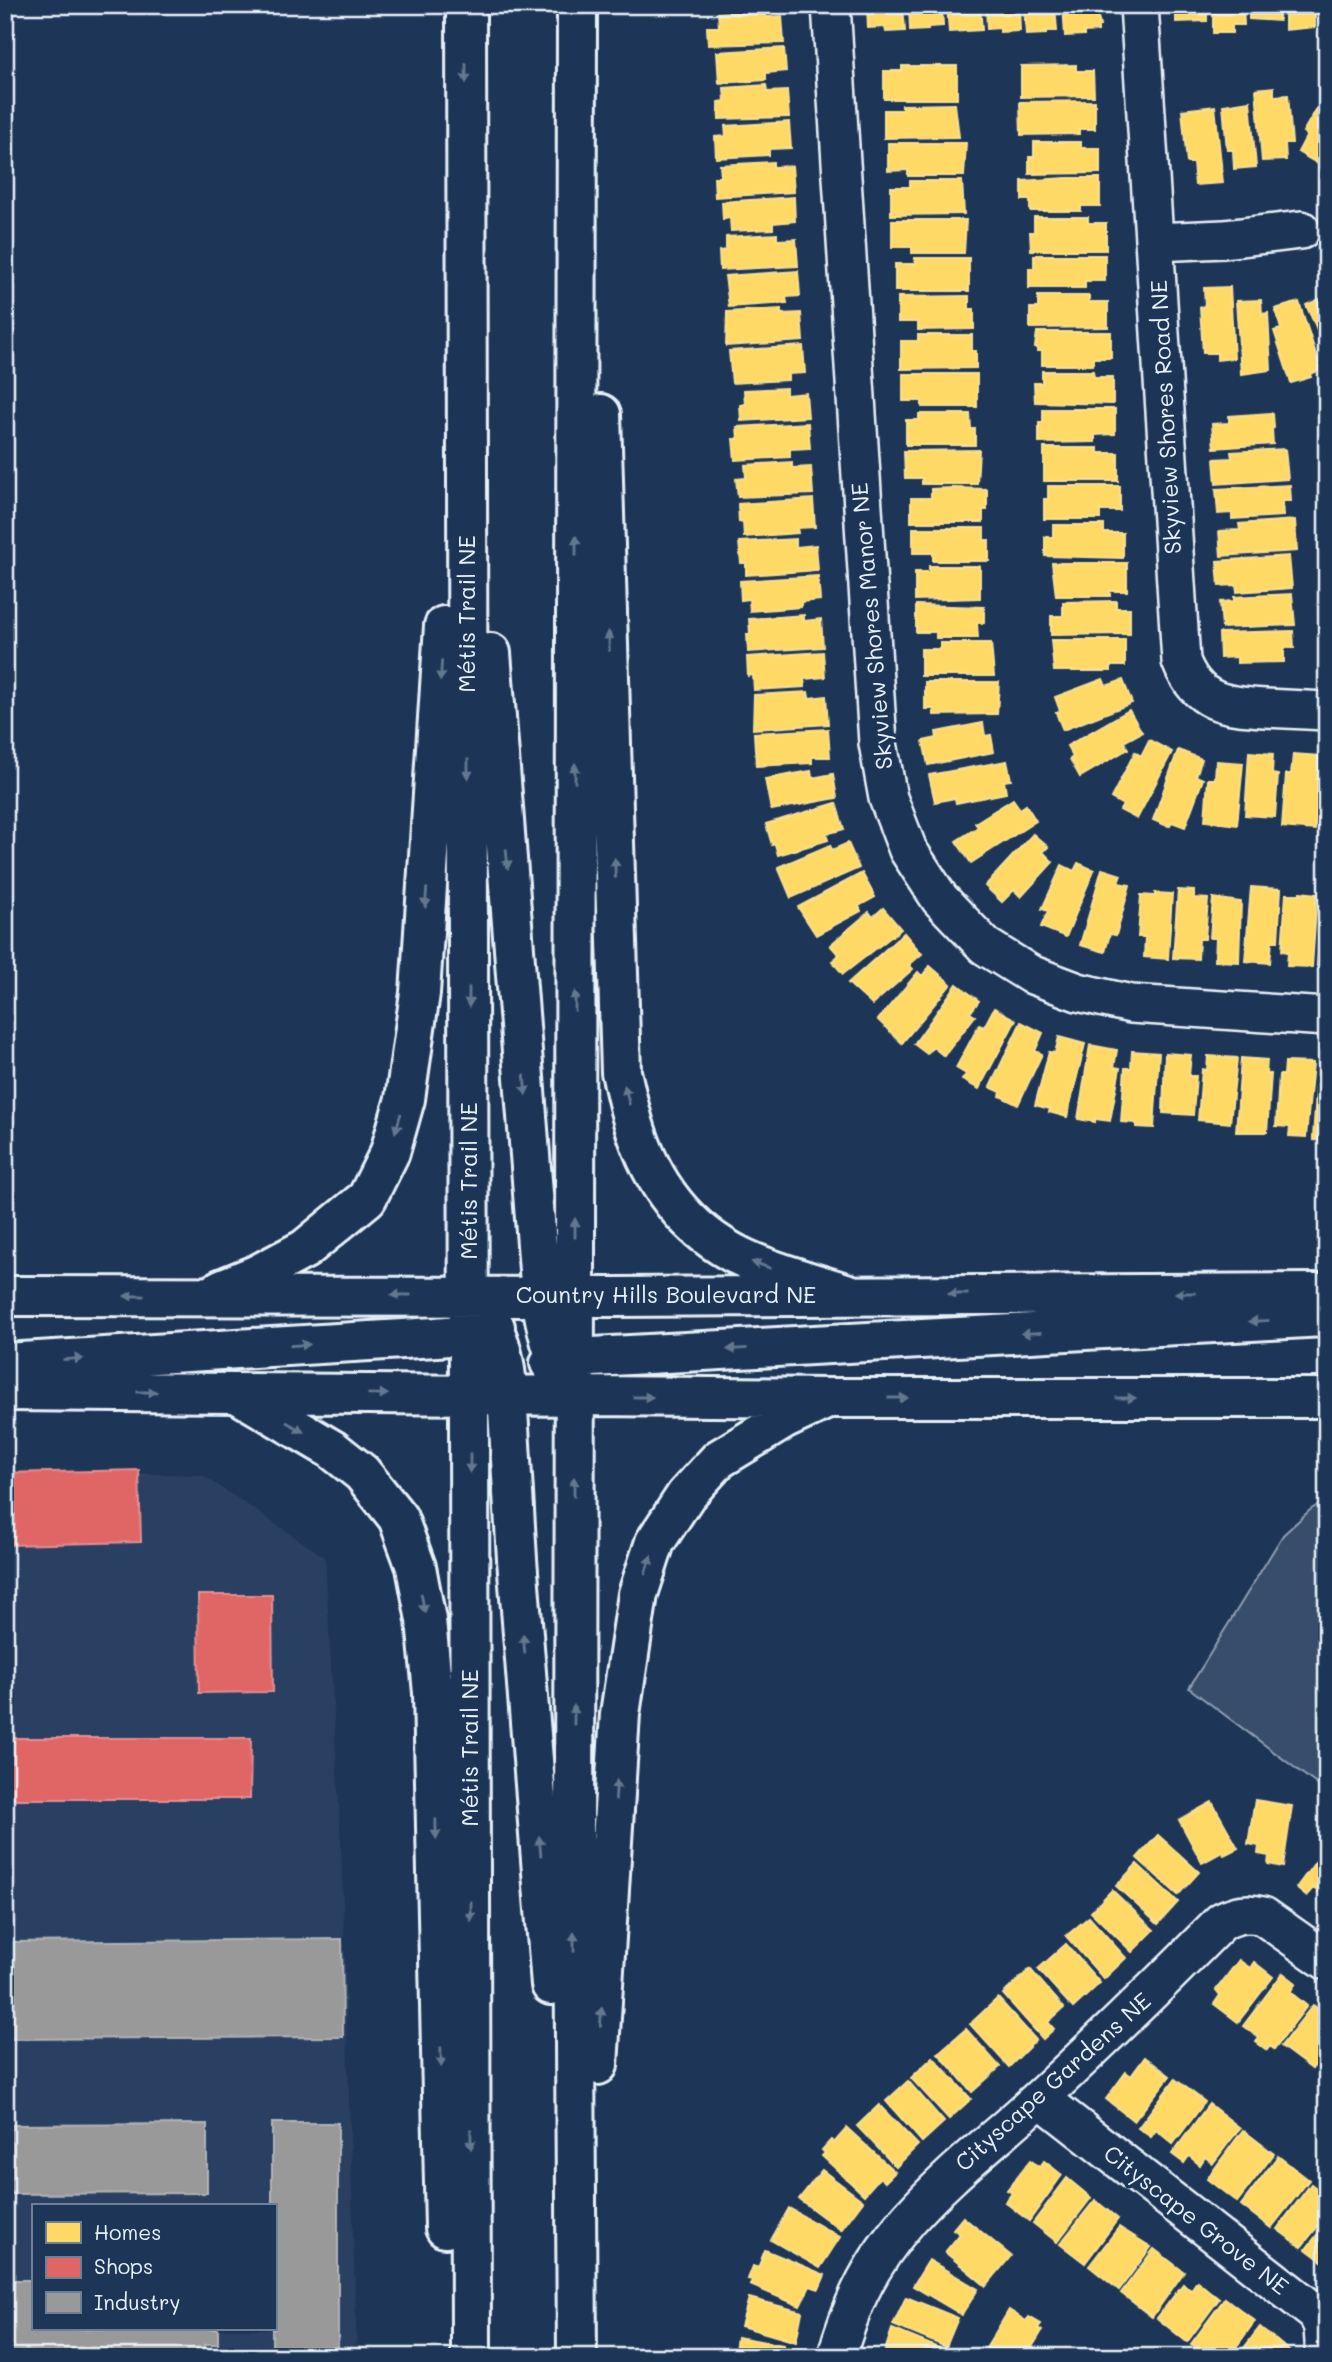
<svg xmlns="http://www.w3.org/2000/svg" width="1332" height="2362" viewBox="0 0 1332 2362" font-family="Mali,sans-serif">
<rect width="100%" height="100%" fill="#1d3557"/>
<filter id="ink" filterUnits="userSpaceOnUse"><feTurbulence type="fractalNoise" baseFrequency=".0143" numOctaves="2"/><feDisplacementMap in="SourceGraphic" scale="14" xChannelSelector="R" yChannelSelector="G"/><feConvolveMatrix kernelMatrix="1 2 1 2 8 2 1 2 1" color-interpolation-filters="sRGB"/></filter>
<g filter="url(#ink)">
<path fill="#2a4162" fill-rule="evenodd" d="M5,1470L202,1475L325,1557L341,1841L357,2357H5ZM33,2206H275V2329H33Z"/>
<path fill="#374d6c" stroke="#909fb2" stroke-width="2" d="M1327,1499V1792L1189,1688L1283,1535L1310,1510Z"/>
<path fill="#ffd966" stroke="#f8e092" stroke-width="2" d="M867,5H903L905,31L886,32L885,27L868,28Z
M909,5H942L943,26L928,27V30L910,31Z
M947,5H980L982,30L949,32Z
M986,5H1019L1020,31L1000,32V28L987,29Z
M1024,5H1055L1057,31H1046V34L1026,35Z
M1063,5H1099L1096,7L1100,26H1098V31L1084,32V35L1065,36Z
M1176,5H1207V21L1176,22Z
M1213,5H1243L1244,25H1232V33H1213Z
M1249,5H1279V21L1249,19Z
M1285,5H1315V27L1285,30Z
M1321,5H1327V27H1321Z
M766,10V17L782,16L784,43L708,45L707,27H719L718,13Z
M784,48L786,71L766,73V80L719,83L717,52Z
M1076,65V71H1093L1094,96L1021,97V66Z
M902,66H957V99H884V71H902Z
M766,85L767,92L787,91L789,117L719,119L718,102L725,101L724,88Z
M1274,87V96L1288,95L1292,143H1285L1286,160L1262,161L1256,89Z
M1327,91V157L1322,166L1298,152L1307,135L1303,132Z
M1095,101V129H1079V134L1021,135L1020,102Z
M1250,101L1256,167L1234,169L1233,150H1227L1223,105Z
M955,104L959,137L884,138V110H902V105Z
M1215,106L1223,183L1195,185L1193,163H1187L1182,110Z
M789,122L791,148L769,149V155L716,158L715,137L726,136L725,126Z
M1034,142H1081V148H1100V173L1029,174V157H1034Z
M888,143H966L964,176H908V170L888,171Z
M773,162V167L792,166L794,192L715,197L714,177H721L720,165Z
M1066,178H1100V206H1081V211H1030V200H1022V181Z
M910,181H962L964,214L891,215V187H910Z
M794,197L795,221L773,223V229L731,231L730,218L723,219L722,202Z
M1034,217H1088V223H1106V250H1031L1030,232H1034Z
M892,220H966L964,253H912V247H892Z
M777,234V240L796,239L798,266L720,270L719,251L726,250V237Z
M1034,255H1105V281H1085V288H1029V268H1034Z
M915,258H969V291H895V264H915Z
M798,271L800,296L786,297L787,303L729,307L725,276Z
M1230,287L1234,358L1217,360V353H1203L1200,307L1205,306L1204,288Z
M969,296V309H974V329L918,330V322H898V297Z
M1038,296H1089V302H1108V327L1030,328V308H1038Z
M1327,296V351L1306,305Z
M1261,300L1262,314L1268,313L1271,370L1241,374L1236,301Z
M1299,302L1321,370L1310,374L1311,377L1291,383L1274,331L1281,329L1275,309Z
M781,309V314L801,313L803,341L726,346L727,312Z
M1037,332H1111V358H1093V365H1042V351H1037V347H1035Z
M918,335H972V351H976V368L901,369V341H918Z
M803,346L805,373L788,374V380L732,383L729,351Z
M1042,371H1093L1094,377H1113V404L1035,402L1034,383H1042Z
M903,374H977V407H922V401H903Z
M786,388V395L806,393L808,417L741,421L740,405L745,404L744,390Z
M1043,409H1115V434L1095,435V442L1039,443V422H1043Z
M1271,413L1273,414L1274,428L1272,429L1273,444L1214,448L1212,424L1229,423V416Z
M919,414H970L971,429H975V445H906V420H919Z
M808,423L810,448L790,449V457L735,460L733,439H738L737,427Z
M1044,448H1098V453H1118V481H1044Z
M1285,449L1288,479L1216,484L1214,459L1232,458L1231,452Z
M979,450L977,484H922V478H905L904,451Z
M792,462V468L811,467L813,494L738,497L736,479L746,478L745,465Z
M1290,485L1291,501H1282L1283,516L1232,519V513L1218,514L1216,489Z
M1048,486H1120V511H1100V519H1044V499H1048Z
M952,488L987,489V510H983V522H911V498H931V489Z
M813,499L815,527L797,528L798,533L744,537L743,521L739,522L738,504Z
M1295,520L1297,551L1221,556L1219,531L1240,530L1239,524Z
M1053,525H1104V533H1123V558L1045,556V537H1053Z
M913,528H984V540H989V561H933V553H913Z
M796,539V547L816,545L818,570L746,575V563H741L739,542Z
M1289,556L1292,588L1237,592L1236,585L1219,586L1217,561Z
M1052,563H1127V591H1110V596H1056Z
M929,566H980V598L915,600V572H929Z
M818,576L820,600L801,602V607L750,611L749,599L741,600L740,581Z
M1292,594L1295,625L1222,628L1220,602L1234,601V597Z
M1116,601V608H1130V634L1051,635V616H1063V602Z
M916,605L984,607V623H977L978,638H936V632H916Z
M804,615V621L821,619L823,647L748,652L747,634H750L749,619Z
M1293,631L1294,648H1284V662L1237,663V657L1220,658L1219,633Z
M1051,640H1125V666H1111V671H1054Z
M940,643H991L994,676H921V649H940Z
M823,652L825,677L804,679L805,687L754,690L753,675L748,676L747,657Z
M1103,679L1106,686L1123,680L1132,703L1063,730L1058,718L1056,712L1060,711L1055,697Z
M925,682H999L997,714L934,715V709H925Z
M808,692L809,698L826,696L828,724L753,729L754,695Z
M1129,710L1142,732L1124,742L1128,749L1080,777L1070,759L1073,757L1067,746Z
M983,723L985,736L991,735L994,752L928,765L923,741L937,738L936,732Z
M828,729L830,757H812V763L756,766L754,733Z
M1149,740L1172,752L1137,819L1120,810L1123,805L1111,798L1135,752L1141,756Z
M1178,750L1202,759L1196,776L1203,779L1185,827L1172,822L1170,826L1165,825L1153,820Z
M1249,752L1273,754L1272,774L1278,775L1275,817L1245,815Z
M1293,754L1320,756L1315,830L1282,827L1286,774H1291Z
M1326,755H1327V830H1321Z
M1007,761L1011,780L1004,781L1006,793L956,803L955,798L935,802L929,775Z
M1216,761L1243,763L1237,825L1205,821L1208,779H1215Z
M811,771L812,778L833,774L837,798L771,810L765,779Z
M1013,799L1020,809L1026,805L1036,821L971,863L956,841L978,827L975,823Z
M836,803L844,829L826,834L828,840L778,855L775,844L772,845L766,824Z
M1033,834L1048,847L1043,852L1053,862L1021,897L1014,890L1002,902L985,886Z
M848,843L859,868L791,898L778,867L830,845L832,850Z
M1078,863L1094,870L1066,937L1041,927L1048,911L1042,909L1062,865L1074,871Z
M1102,869L1121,875L1118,883L1130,885L1116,935L1110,934L1105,952L1080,945Z
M862,873L875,897L859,906L861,911L816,935L798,907Z
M1251,887L1281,889L1278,941H1272L1270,963L1245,961Z
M1178,890L1194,891V898L1208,899L1205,939H1199L1198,959L1173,958Z
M1300,892L1317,894L1312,967L1287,966L1288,952L1282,951L1286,894H1300Z
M1155,893L1172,894L1168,959L1144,957L1145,937H1138L1141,895L1155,896Z
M1323,894H1327V966H1317Z
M1213,898L1241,902L1239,962L1215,961L1216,938H1210Z
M883,908L901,929L843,974L832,961L839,955L830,945L869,912L873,917Z
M904,933L922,954L909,965L913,969L872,1005L848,983Z
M930,966L951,984L902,1043L878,1020L918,972L922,976Z
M957,984L979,1001L970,1013L975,1016L944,1056L933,1047L927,1054L914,1044Z
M994,1008L1016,1020L979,1089L962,1080L966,1074L956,1068L979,1025L984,1027Z
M1021,1022L1043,1033L1035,1051L1042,1054L1018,1105L1000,1096L1001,1092L990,1087Z
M1059,1037L1085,1044L1067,1117L1049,1112L1050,1109L1035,1105L1049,1052L1055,1053Z
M1090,1045L1117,1050L1114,1067L1120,1068L1110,1121L1095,1119V1122L1078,1119Z
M1132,1051L1159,1053L1154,1128L1136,1127V1123L1121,1122L1125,1068H1131Z
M1165,1053L1191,1055L1189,1076H1196L1193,1115L1163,1113Z
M1208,1056L1237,1058L1230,1123L1198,1120L1202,1069L1207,1070Z
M1241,1058L1267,1060L1266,1074H1271L1267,1132H1236Z
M1285,1062L1313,1063L1306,1137L1289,1136L1290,1127L1276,1126L1279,1075H1284Z
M1318,1064L1327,1065V1141L1313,1140V1137Z
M1255,1800L1292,1806L1283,1867L1268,1864L1269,1856L1258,1854L1259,1846L1248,1844Z
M1212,1802L1238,1848L1224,1855L1222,1852L1202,1863L1179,1820Z
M1158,1835L1199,1872L1178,1895L1137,1858Z
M1327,1846V1898L1313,1888L1306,1896L1296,1888Z
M1137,1864L1178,1902L1158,1924L1116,1886Z
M1112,1890L1154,1930L1132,1952L1091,1912Z
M1089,1917L1126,1958L1104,1979L1066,1936Z
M1066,1944L1100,1983L1073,2008L1038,1969Z
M1239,1960L1250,1968L1254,1962L1273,1977L1238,2022L1214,2004L1220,1995L1216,1990Z
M1030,1969L1064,2008L1048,2022L1054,2029L1043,2039L1003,1994Z
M1283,1973L1296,1983L1290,1992L1307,2006L1274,2049L1270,2046L1267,2050L1256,2042L1259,2038L1243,2026Z
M998,1998L1036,2040L1009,2067L970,2024Z
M1313,2005L1327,2015V2050L1312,2069L1281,2046Z
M966,2029L1000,2067L972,2092L938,2053Z
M933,2057L971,2099L949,2119L911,2078Z
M1145,2057L1170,2076L1134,2121L1106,2099L1126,2072L1131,2076Z
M1175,2079L1205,2102L1173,2144L1156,2130L1151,2137L1138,2128Z
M908,2081L944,2122L922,2142L886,2101Z
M1209,2104L1240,2128L1213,2163L1205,2157L1200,2165L1189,2156L1184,2163L1172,2154Z
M879,2105L918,2145L896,2167L857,2126Z
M847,2128L895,2172L885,2182L880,2177L864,2195L822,2156L825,2153L822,2150L831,2140L834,2143Z
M1243,2130L1274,2154L1237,2202L1207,2179Z
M1278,2156L1309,2180L1271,2228L1241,2205Z
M1030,2160L1040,2167L1044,2161L1062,2175L1029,2221L1005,2202L1012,2193L1007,2190Z
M822,2170L863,2201L841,2230L799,2199Z
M1067,2178L1091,2198L1057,2242L1033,2223Z
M1311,2184L1327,2196V2215L1301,2247L1277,2229Z
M1095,2200L1118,2219L1085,2263L1060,2244Z
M789,2208L840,2237L820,2268L771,2240Z
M963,2217L1011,2256L986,2286L945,2252L960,2234L953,2229Z
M1327,2222V2265L1306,2249Z
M1119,2227L1151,2247L1119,2290L1089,2266Z
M1154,2249L1184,2272L1152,2317L1121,2293Z
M765,2250L825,2275L819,2289L810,2286L800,2306L750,2285L752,2280L748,2279L753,2266L758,2268Z
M929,2260L978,2289L962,2315L913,2286Z
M1197,2281L1219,2299L1187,2342L1157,2318L1183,2284L1191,2290Z
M906,2297L958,2318L946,2347L893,2325Z
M749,2298L802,2312L796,2342L741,2326Z
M1225,2298L1255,2321L1229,2357H1208L1191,2344Z
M1009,2310L1026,2321L1029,2317L1041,2324L1038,2328L1042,2331L1026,2357H981Z
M1260,2327L1289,2351L1284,2357H1237Z
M892,2329L941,2349L938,2357H883Z
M737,2337L784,2345L783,2352L791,2354L790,2357H734Z"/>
<path fill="#e06666" stroke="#e29092" stroke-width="2" d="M139,1470L141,1542L5,1545V1473Z
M198,1595H272L273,1692L199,1693Z
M5,1738H251L250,1799H5Z"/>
<path fill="#999" stroke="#b1b3b6" stroke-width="2" d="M342,1939L343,2037L5,2039V1942Z
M272,2123H338V2357H272V2329H275V2206H272Z
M207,2124V2193L5,2194V2125Z
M5,2280H33V2329H218V2344H205V2356H6Z"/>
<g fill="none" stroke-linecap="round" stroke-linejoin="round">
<g stroke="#e8f1f8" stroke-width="42">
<path id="minor" d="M831,5L878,743L888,798L908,850L940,899L985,946L1030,974L1078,992L1131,1004L1327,1017
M1139,5L1181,661C1197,703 1225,706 1265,708C1286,709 1306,710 1327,711
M1155,242L1224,239L1301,230
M1040,2098L1317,2314L1323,2327L1325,2357
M837,2357C839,2345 844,2333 848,2321C883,2219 968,2165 1043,2095C1104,2038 1164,1980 1222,1921C1237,1914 1247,1912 1263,1916L1327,1961"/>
</g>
<g stroke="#e8f1f8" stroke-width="44">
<path id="major" d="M466,5L471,2357
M601,414L621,1072C626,1093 630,1114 637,1134C657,1193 695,1238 752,1262C783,1275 817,1284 849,1294
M491,653L541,1296C545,1324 552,1353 565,1378
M221,1289L258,1274L305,1249L367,1198L390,1152L405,1099L420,993L444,626
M5,1296L613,1297L1327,1293
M469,1296C494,1327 501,1336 506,1377L517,1559L551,1985
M5,1363L436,1337L470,1334L495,1327
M550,1363L575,1358L1324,1317
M5,1391L830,1398H1327
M238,1394L333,1450L362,1473L398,1518L416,1567L426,1620L433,1693L445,2228
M598,2065L620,1714L638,1594L655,1542L686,1495L719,1459L785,1419L823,1401
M577,2357L574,1882L577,5"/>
</g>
<use href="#minor" stroke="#1d3557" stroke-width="37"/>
<use href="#major" stroke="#1d3557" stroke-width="38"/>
</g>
<defs><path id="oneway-solid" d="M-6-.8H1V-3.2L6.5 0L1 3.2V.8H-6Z" transform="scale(1.75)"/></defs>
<g fill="#64778f">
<use href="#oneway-solid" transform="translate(466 73) rotate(90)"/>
<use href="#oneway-solid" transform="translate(576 546) rotate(-90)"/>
<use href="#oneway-solid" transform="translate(609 641) rotate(-92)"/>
<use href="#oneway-solid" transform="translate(441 671) rotate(94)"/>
<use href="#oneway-solid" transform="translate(468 769) rotate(90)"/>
<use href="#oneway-solid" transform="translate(575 773) rotate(-90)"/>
<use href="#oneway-solid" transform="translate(507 859) rotate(85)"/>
<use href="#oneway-solid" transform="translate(615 868) rotate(-92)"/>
<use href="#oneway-solid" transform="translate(426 898) rotate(94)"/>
<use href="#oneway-solid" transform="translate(469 997) rotate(90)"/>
<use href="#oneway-solid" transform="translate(575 1001) rotate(-90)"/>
<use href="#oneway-solid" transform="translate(525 1085) rotate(86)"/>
<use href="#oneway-solid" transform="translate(627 1095) rotate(-104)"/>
<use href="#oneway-solid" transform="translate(398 1123) rotate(107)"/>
<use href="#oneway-solid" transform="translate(575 1228) rotate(-90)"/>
<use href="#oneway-solid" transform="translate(761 1265) rotate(-161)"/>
<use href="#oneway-solid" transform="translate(1185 1293) rotate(180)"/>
<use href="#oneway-solid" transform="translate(958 1294) rotate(180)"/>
<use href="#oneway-solid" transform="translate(401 1295) rotate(180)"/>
<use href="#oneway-solid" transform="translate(134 1296) rotate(180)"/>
<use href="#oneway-solid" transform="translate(1259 1321) rotate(177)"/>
<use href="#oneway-solid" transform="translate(1031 1333) rotate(177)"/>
<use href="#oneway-solid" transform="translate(300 1345) rotate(-4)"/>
<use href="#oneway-solid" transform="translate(737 1349) rotate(177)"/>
<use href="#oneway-solid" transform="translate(73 1359) rotate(-3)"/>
<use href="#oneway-solid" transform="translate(147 1392)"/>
<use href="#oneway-solid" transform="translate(378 1394) rotate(1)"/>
<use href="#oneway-solid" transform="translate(643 1397)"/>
<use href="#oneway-solid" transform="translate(898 1398)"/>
<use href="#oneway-solid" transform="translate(1126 1398)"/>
<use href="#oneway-solid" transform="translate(295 1427) rotate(30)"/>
<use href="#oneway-solid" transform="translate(470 1463) rotate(90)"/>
<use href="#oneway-solid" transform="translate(574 1487) rotate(-90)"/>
<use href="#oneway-solid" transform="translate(648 1565) rotate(-72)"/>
<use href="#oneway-solid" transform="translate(423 1603) rotate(79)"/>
<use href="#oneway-solid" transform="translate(524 1644) rotate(-95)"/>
<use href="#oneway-solid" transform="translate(574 1715) rotate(-90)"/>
<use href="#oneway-solid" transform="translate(616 1790) rotate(-86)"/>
<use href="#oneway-solid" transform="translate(436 1829) rotate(89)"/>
<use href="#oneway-solid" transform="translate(540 1846) rotate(-95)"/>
<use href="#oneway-solid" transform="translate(471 1911) rotate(90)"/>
<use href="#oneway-solid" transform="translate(574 1942) rotate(-90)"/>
<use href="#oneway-solid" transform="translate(601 2017) rotate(-86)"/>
<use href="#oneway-solid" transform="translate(441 2057) rotate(89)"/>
<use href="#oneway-solid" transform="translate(471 2139) rotate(90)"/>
</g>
</g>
<g text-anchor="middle" stroke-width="7" stroke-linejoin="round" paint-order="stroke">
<g font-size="23" fill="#e8f1f8" stroke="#1d3557">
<text transform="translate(1166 417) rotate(-93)" y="8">Skyview Shores Road NE</text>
<text transform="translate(467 614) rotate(-90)" y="8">Métis Trail NE</text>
<text transform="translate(872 626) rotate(-95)" y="8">Skyview Shores Manor NE</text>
<text transform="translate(469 1181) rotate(-90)" y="8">Métis Trail NE</text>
<text x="666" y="1303">Country Hills Boulevard NE</text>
<text transform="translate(470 1748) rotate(-90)" y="8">Métis Trail NE</text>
<text transform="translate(1053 2082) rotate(-42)" y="8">Cityscape Gardens NE</text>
<text transform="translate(1196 2220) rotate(38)" y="8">Cityscape Grove NE</text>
</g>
</g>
<rect width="1332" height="2362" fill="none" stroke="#1d3557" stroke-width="28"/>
<rect x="14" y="14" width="1304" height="2334" fill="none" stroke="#e8f1f8" stroke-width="2.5" filter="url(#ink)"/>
<rect x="32" y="2204" width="245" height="126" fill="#1d3557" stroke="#6e8097" stroke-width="2"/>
<rect x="46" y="2222" width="35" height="21" fill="#ffd966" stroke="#6e8097" stroke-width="2"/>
<text x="94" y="2240" font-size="21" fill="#e8f1f8">Homes</text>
<rect x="46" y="2257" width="35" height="21" fill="#e06666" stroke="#6e8097" stroke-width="2"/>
<text x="94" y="2274" font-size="21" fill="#e8f1f8">Shops</text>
<rect x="46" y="2292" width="35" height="21" fill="#999999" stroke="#6e8097" stroke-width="2"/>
<text x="94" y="2310" font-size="21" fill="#e8f1f8">Industry</text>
</svg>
